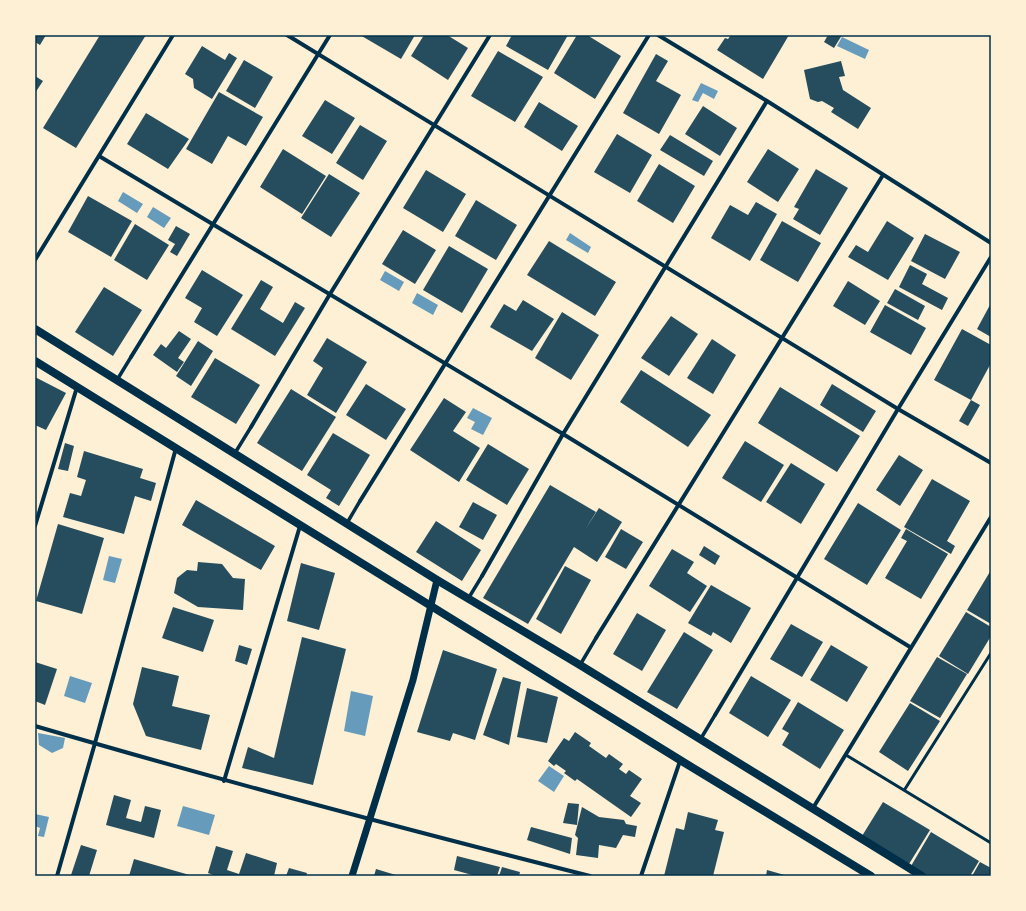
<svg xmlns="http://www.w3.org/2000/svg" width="1026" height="911" viewBox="0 0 1026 911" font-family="Manrope,sans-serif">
<rect width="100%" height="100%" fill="#fdf0d5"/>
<path fill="#669bbc" d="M842,37L869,50L865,59L837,46Z
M701,83L718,91L714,99L703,93L698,102L692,100Z
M123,192L143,204L137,213L118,201Z
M153,207L171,218L164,228L147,217Z
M570,233L591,247L588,253L566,240Z
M385,271L404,282L399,291L380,280Z
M417,293L438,305L433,315L412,303Z
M473,408L492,418L483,435L471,429L475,422L467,418Z
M109,556L122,559L115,583L103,580Z
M70,676L92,683L85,703L64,696Z
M351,691L373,696L365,736L344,731Z
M38,733L65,738L63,748L52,753L39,745Z
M549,766L564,776L554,792L538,781Z
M183,806L215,815L209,835L177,826Z
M35,814L49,817L44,837L38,836L40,828L35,826Z"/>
<path fill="#264d5e" d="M35,35H46L40,45L35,42Z
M100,35H146L76,148L43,128Z
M360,35H415L401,59Z
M424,35H447L468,48L448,80L411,56Z
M512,35H568L548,70L506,46Z
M577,35H587L621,56L595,99L554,73Z
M731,35H789L763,79L717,50L725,38L728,39Z
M828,35H842L834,48L824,42Z
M202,46L225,60L229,53L237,58L212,99L194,88L193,79L185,74Z
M498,51L543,77L515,122L471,96Z
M656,54L668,61L656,81L681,95L659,134L623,113Z
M244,60L273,77L255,108L226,91Z
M841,61L845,76L839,77L843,90L871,108L858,129L831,112L834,108L822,101L818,102L810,99L804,70Z
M35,76L43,81L35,93Z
M219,92L263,117L246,146L228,136L212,164L186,149Z
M325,100L355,118L332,154L302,136Z
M539,102L578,126L562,151L524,127Z
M703,106L737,128L720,156L685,134Z
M146,113L189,139L168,169L127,144Z
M360,125L387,141L363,180L336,163Z
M617,134L652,155L630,193L594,172Z
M670,135L713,161L704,176L660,150Z
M283,149L326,176L302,214L260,187Z
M768,149L799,169L778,202L747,182Z
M659,164L695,186L673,223L637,201Z
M816,169L848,188L820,235L793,219L799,209L794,207Z
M426,170L466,194L443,232L403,208Z
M329,174L360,193L331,237L301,218Z
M88,196L132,221L111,257L68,232Z
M476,200L517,225L496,260L455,236Z
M756,202L777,214L750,261L711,238L730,205L748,215Z
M782,221L821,243L798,282L760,260Z
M887,221L914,238L888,280L848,257L856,245L868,252Z
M135,224L169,245L147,280L114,260Z
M176,226L190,234L177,256L170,252L175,244L168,240Z
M403,230L436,250L415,284L382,264Z
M925,234L960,252L945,279L911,261Z
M549,241L616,282L595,316L527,275Z
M449,246L488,269L462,313L423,290Z
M910,265L927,274L922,284L948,298L942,310L899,287Z
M202,270L243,295L217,336L194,322L202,308L185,298Z
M261,280L273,287L260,309L283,323L295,302L305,308L275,356L231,329Z
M848,281L880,301L865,325L833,306Z
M104,287L142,310L113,356L75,332Z
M895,289L925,306L918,320L887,303Z
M523,300L554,319L532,351L490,327L504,304L516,311Z
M991,303V337L977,329Z
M885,305L926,328L911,355L870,332Z
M562,312L599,335L571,380L535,358Z
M671,316L698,334L669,376L641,358Z
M962,329L991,345V363L971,400L934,380Z
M179,331L191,339L178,358L184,362L177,372L153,355L161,344L166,348Z
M327,338L367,362L336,413L307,395L323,368L313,361Z
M712,339L736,355L713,394L687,378Z
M198,341L213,351L191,386L176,376Z
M215,358L260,385L236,424L191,397Z
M641,370L711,415L688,447L620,402Z
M35,377L66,393L46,430L35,425Z
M366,384L406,409L386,440L346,415Z
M832,384L876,411L863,432L820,405Z
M780,387L860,436L837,472L758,423Z
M291,389L336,417L302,471L257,443Z
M444,398L466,412L453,431L480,448L459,482L410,450Z
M971,400L980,405L968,426L959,421Z
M333,433L370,455L339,506L326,498L331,490L307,475Z
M745,441L784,465L761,502L722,478Z
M65,443L74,446L68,471L58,469Z
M488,444L529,469L507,505L466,480Z
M84,451L143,469L140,478L156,483L151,501L135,496L124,534L63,517L70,493L81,496L86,480L77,477Z
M899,455L923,470L900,506L876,490Z
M791,463L825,484L801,524L766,502Z
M932,479L970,501L947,541L955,546L951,554L904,527Z
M550,485L596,512L585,530L599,508L622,522L597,562L574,547L528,624L483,598Z
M196,500L275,546L261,570L182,525Z
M473,502L497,515L483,540L459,527Z
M858,503L901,530L867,585L824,559Z
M436,521L481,550L462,581L416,552Z
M58,524L104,538L82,614L36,601Z
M621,529L643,542L626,569L605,557Z
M906,529L948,554L921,599L885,578L907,541L901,538Z
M704,546L720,556L715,565L699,555Z
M672,549L694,562L687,573L707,586L690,612L649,586Z
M198,562L222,564L233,578L245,579L243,610L198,607L174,593L177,578L187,570L197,571Z
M301,563L335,573L319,630L287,621Z
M565,566L591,580L561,634L536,619Z
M991,570V624L967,610Z
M711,585L751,608L731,643L713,632L711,636L688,623Z
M173,607L214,620L203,652L162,638Z
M966,612L991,627V636L968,674L939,656Z
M637,613L666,630L642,671L613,654Z
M791,624L823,642L802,677L770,659Z
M684,632L713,650L677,709L647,692Z
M302,637L346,649L313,785L242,768L248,747L274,758Z
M239,645L252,649L247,665L235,661Z
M831,645L868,667L847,702L810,680Z
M443,650L497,669L475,740L453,733L450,741L417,732Z
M937,657L967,674L940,718L910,701Z
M35,662L57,669L45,705L35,701Z
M142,667L179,676L172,706L210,715L201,750L146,736L133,704Z
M751,676L791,700L768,737L729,713Z
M503,677L521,682L509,745L483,735Z
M527,688L558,697L547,743L517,737Z
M798,702L844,730L820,769L782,745L789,733L782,729Z
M910,703L940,721L908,771L879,752Z
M575,732L591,743L589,746L606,758L609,754L623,764L619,769L626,774L629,770L642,779L630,796L641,803L631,817L577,779L575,781L564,773L566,771L556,764L554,766L548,761L564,738L569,741Z
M114,795L131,800L126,818L141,822L145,806L161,810L154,838L106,825Z
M883,802L930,830L909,864L862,836Z
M568,803L579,804L577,825L563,823Z
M582,807L599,817L624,820L626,824L637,826L635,837L623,835L616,848L599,845L598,858L576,855L578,838L575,835Z
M688,812L718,820L715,830L724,832L713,876H664L676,828L684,830Z
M531,827L572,838L570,854L527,840Z
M931,832L979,861L970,876H927L911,866Z
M81,845L97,850L89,876H73L71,875Z
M216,846L233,851L227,870L239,874L246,853L277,863L274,876H216L208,873Z
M457,856L500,867L497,876H476L454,870Z
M134,859L193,876H129Z
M980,862L991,868V876H972Z
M502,867L520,872L519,876H499Z
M289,868L307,873L306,876H286Z
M376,869L399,876H374Z
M767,870L788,876H766Z"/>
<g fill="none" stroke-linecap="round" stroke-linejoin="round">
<path stroke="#003049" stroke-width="3" d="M846,755L991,843
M905,789L991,653"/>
<path stroke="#003049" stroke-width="3.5" d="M117,380L131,357
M235,453L251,427
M347,523L360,501
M468,599L482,576
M580,665L596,638
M700,740L715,715"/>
<path stroke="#003049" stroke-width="4" d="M287,35L898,409L991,463
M658,35L767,101L991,243
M99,156L563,434L910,647
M35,260L173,35
M131,357L330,35
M251,427L330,294L490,35
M360,501L649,35
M35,526L77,387
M482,576L563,434L767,101
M596,638L883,175
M715,715L898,409L991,257
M35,726C219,780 404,829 590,876
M224,781L300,526
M813,808L991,517
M57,876L95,743L176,448
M641,876L680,761"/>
<path stroke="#003049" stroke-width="7" d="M352,876L413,680L437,580"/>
<path stroke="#003049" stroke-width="8" d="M35,329L437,580L580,665L922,876
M35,361L680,760L871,876"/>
</g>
<rect width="1026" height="911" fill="none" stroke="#fdf0d5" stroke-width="72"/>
<rect x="36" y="36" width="954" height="839" fill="none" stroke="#003049" stroke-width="1.5"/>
</svg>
